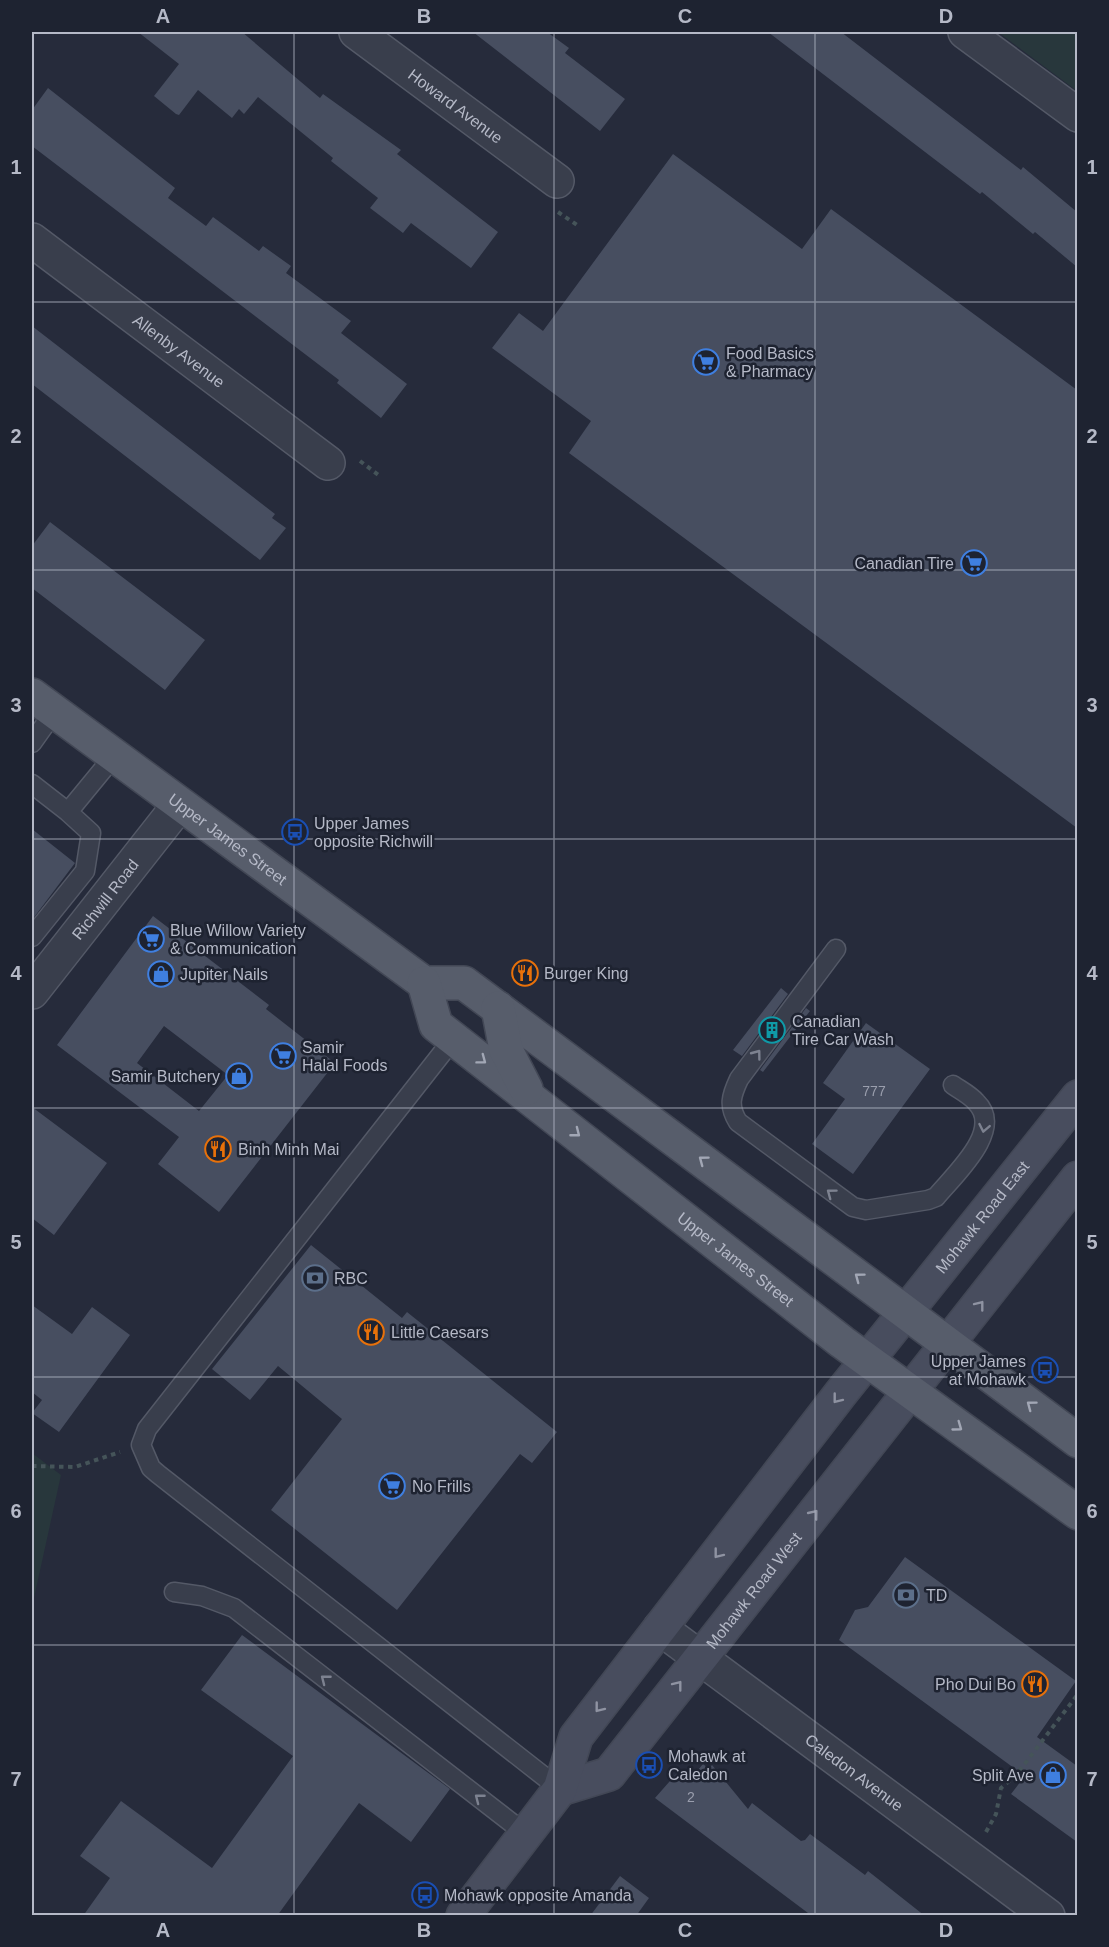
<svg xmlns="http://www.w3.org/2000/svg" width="1109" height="1947" viewBox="0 0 1109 1947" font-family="Helvetica,sans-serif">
<rect width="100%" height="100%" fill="#262b3b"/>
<path fill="#28373c" d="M998,32H1077V91Z
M32,1453L61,1475L32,1607Z"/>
<path fill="#474e60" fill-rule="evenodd" d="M138,32H242L320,98L323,94L401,150L397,154L498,232L471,268L411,223L403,233L370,208L378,198L331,161L333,158L258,97L244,114L239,109L232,118L198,90L179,115L176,114L154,96L179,64Z
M473,32H547L569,48L565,53L625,99L600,131Z
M768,32H841L1021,170L1023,167L1077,212V267L1035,232L1033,234L982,192L980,194Z
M48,88L175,188L168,198L206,226L213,217L259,251L263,246L291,266L286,273L351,321L341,333L407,384L381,418L337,383L339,380L32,146V110Z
M673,154L802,249L831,209L1077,390V828L569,453L591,421L492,348L519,313L543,331Z
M32,326L275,514L272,518L286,528L260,560L32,384Z
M50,522L205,640L165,690L32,588V546Z
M32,829L75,863L32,920Z
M153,916L269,1005L266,1009L335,1063L219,1212L158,1164L179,1137L57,1045ZM164,1026L228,1075L199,1111L137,1063Z
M781,988L788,994L742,1056L733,1050Z
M806,1008L810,1011L763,1072L760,1070Z
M866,1023L930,1069L853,1174L812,1144L845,1099L823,1083Z
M32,1107L107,1163L54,1235L32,1218Z
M311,1245L402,1318L407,1312L557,1432L532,1463L520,1454L397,1610L271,1510L342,1419L278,1366L250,1400L212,1369Z
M32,1305L72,1334L92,1307L130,1335L59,1432L32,1413L42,1400L32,1392Z
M905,1557L1076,1681L1037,1737L1077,1766V1842L1011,1794L1025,1776L839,1640L855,1610L868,1607Z
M242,1635L450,1789L411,1842L359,1803L277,1916H83L110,1878L80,1856L121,1801L212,1868L293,1756L201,1690Z
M703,1764L709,1769L712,1765L748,1809L752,1803L801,1841L805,1840L810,1834L865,1875L868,1871L925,1916H812L655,1798L677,1773L688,1782Z
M620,1876L649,1898L636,1916H590Z"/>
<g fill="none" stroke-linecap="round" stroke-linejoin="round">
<g stroke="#545967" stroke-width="21">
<path id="service" d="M32,743L54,712
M32,784L68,812L114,756
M32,937L85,871L91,833L68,812
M836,949L739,1079C731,1096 728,1106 738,1122L853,1207L866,1210L928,1200L936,1197C954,1175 1005,1130 976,1102C970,1095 960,1090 953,1085
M454,1038L147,1429L141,1445L151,1468L158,1474L560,1789
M174,1592L202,1596L234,1608L526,1834"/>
</g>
<g stroke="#545967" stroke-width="36">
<g id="minor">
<path id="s1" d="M356,32L557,181"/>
<path d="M965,32L1078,115"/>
<path id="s2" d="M32,240L328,463"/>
<path id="s3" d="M32,992L179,805"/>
<path id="s4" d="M660,1628L1048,1916"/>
</g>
</g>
<g stroke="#424755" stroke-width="36">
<g id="secondary">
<path id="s5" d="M560,1789L609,1774L1078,1178"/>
<path id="s6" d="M463,1916L560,1789L576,1737L841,1393L1078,1097"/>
</g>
</g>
<g stroke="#424755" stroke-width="36">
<g id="primary">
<path id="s7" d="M32,695L424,983H464L1078,1441"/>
<path id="s8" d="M424,983L436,1025L842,1342L1078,1513"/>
<path d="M498,1008L506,1050L526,1089"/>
</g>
</g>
<path stroke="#455459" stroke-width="4" stroke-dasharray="4.5 4.5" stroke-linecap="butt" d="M558,212L577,225
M360,461L381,477
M32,1466L75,1467L120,1452
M986,1832L996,1814L1001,1788L1017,1774L1078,1694"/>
<use href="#service" stroke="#393e4c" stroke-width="18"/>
<use href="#minor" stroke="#393e4c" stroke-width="33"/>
<use href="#secondary" stroke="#484d5e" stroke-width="33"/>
<use href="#primary" stroke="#575d6b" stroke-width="33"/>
</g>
<defs><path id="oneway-chevron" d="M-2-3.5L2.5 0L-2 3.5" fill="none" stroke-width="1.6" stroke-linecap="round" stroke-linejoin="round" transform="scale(1.5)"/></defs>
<g stroke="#7d8290">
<use href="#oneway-chevron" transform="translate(757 1054) rotate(-53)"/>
<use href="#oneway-chevron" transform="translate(984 1128) rotate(101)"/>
<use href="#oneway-chevron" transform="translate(831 1193) rotate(-143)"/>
<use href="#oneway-chevron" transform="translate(325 1679) rotate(-142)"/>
<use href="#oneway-chevron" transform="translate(479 1798) rotate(-142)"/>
</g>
<g stroke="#a2a7b5">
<use href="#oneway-chevron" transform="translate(482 1060) rotate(37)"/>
<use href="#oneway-chevron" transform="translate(576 1133) rotate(38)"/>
<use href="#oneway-chevron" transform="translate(703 1160) rotate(-143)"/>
<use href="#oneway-chevron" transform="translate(859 1277) rotate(-143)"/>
<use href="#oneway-chevron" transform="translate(1031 1405) rotate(-143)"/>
<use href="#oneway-chevron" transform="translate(958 1427) rotate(36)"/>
</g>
<g stroke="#8f93a2">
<use href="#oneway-chevron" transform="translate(980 1305) rotate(-52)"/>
<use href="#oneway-chevron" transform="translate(837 1399) rotate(128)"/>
<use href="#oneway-chevron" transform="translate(814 1514) rotate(-51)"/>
<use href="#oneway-chevron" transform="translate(718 1554) rotate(128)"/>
<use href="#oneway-chevron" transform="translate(678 1685) rotate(-52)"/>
<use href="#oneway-chevron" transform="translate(599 1708) rotate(128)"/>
</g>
<path fill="none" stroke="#b5b9c7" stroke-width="1.5" stroke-opacity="0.55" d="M294,32V1916M554,32V1916M815,32V1916M32,302H1078M32,570H1078M32,839H1078M32,1108H1078M32,1377H1078M32,1645H1078"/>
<defs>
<g id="supermarket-ring" transform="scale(1.35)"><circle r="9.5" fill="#1e2331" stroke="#3f7fe0" stroke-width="1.5"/><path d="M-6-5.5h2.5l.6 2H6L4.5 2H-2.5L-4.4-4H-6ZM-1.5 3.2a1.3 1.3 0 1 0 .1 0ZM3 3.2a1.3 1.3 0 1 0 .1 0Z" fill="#3f7fe0"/></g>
<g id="bus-ring" transform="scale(1.35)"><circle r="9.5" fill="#1e2331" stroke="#1a4fb4" stroke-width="1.5"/><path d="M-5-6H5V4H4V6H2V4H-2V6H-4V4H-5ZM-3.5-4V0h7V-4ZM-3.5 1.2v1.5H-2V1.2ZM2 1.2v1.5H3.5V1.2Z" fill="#1a4fb4"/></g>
<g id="restaurant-ring" transform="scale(1.35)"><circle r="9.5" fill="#1e2331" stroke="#e8710a" stroke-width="1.5"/><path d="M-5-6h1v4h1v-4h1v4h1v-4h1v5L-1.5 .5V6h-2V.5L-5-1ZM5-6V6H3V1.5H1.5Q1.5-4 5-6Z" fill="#e8710a"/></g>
<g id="shop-ring" transform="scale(1.35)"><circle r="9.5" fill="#1e2331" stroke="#3f7fe0" stroke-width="1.5"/><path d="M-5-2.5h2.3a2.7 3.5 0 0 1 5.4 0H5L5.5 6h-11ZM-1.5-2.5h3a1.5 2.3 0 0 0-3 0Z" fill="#3f7fe0"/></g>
<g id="building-ring" transform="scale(1.35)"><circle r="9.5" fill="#1e2331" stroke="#0f9aa8" stroke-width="1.5"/><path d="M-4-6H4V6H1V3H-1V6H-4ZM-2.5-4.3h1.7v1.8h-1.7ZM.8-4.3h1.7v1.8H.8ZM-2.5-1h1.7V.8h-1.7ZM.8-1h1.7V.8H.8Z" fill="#0f9aa8"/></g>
<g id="bank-ring" transform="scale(1.35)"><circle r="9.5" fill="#1e2331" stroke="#5c6f8a" stroke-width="1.5"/><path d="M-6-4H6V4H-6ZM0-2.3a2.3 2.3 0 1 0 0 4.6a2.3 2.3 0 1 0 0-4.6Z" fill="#5c6f8a"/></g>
</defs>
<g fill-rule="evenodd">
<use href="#supermarket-ring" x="706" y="362"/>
<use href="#supermarket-ring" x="974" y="563"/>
<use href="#bus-ring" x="295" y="832"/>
<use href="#supermarket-ring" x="151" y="939"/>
<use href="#restaurant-ring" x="525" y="973"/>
<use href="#shop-ring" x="161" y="974"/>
<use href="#building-ring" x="772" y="1030"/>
<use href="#supermarket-ring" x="283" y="1056"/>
<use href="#shop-ring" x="239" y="1076"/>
<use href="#restaurant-ring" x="218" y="1149"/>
<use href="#bank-ring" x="315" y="1278"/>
<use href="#restaurant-ring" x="371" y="1332"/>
<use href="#bus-ring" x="1045" y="1370"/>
<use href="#supermarket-ring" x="392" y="1486"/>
<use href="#bank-ring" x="906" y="1595"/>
<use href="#restaurant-ring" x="1035" y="1684"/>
<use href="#bus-ring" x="649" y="1765"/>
<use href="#shop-ring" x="1053" y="1775"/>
<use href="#bus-ring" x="425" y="1895"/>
</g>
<g text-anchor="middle" stroke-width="5" stroke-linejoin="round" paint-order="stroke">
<g font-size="14" fill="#9a9ead">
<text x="874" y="1096">777</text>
<text x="691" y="1802">2</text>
</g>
<g font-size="16" fill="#b5b9c7" stroke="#1e2331">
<text dy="6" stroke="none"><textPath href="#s1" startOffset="124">Howard Avenue</textPath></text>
<text dy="6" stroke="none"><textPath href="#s2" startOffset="184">Allenby Avenue</textPath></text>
<text dy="6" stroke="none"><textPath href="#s7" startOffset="243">Upper James Street</textPath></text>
<text dy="6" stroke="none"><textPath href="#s3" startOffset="118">Richwill Road</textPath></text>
<text dy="6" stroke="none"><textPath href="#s6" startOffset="874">Mohawk Road East</textPath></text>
<text dy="6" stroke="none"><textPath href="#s8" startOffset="424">Upper James Street</textPath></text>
<text dy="6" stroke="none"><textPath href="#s5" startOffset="285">Mohawk Road West</textPath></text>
<text dy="6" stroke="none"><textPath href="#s4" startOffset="242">Caledon Avenue</textPath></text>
</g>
<g font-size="16" fill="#b5b9c7" stroke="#1e2331" text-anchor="start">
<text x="726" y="359">Food Basics<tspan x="726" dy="18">&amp; Pharmacy</tspan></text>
<text x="954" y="569" text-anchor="end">Canadian Tire</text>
<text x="314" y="829">Upper James<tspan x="314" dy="18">opposite Richwill</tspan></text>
<text x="170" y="936">Blue Willow Variety<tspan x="170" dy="18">&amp; Communication</tspan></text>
<text x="544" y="979">Burger King</text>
<text x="180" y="980">Jupiter Nails</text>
<text x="792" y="1027">Canadian<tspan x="792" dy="18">Tire Car Wash</tspan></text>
<text x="302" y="1053">Samir<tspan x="302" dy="18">Halal Foods</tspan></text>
<text x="220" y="1082" text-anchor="end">Samir Butchery</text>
<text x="238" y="1155">Binh Minh Mai</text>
<text x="334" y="1284">RBC</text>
<text x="391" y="1338">Little Caesars</text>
<text x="1026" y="1367" text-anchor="end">Upper James<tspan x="1026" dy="18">at Mohawk</tspan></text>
<text x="412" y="1492">No Frills</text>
<text x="926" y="1601">TD</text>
<text x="1016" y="1690" text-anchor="end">Pho Dui Bo</text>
<text x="668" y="1762">Mohawk at<tspan x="668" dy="18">Caledon</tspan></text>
<text x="1034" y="1781" text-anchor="end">Split Ave</text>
<text x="444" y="1901">Mohawk opposite Amanda</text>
</g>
</g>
<rect width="1109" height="1947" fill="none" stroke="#1e2331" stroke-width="66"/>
<rect x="33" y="33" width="1043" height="1881" fill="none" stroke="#b5b9c7" stroke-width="2"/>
<g font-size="20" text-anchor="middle" font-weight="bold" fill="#b5b9c7">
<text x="163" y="23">A</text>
<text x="424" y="23">B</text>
<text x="685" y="23">C</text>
<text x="946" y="23">D</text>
<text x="16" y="174">1</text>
<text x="1092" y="174">1</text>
<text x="16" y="443">2</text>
<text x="1092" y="443">2</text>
<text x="16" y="712">3</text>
<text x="1092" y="712">3</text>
<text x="16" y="980">4</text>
<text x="1092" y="980">4</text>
<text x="16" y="1249">5</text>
<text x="1092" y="1249">5</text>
<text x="16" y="1518">6</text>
<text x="1092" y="1518">6</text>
<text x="16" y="1786">7</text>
<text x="1092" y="1786">7</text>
<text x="163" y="1937">A</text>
<text x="424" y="1937">B</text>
<text x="685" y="1937">C</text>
<text x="946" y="1937">D</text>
</g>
</svg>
